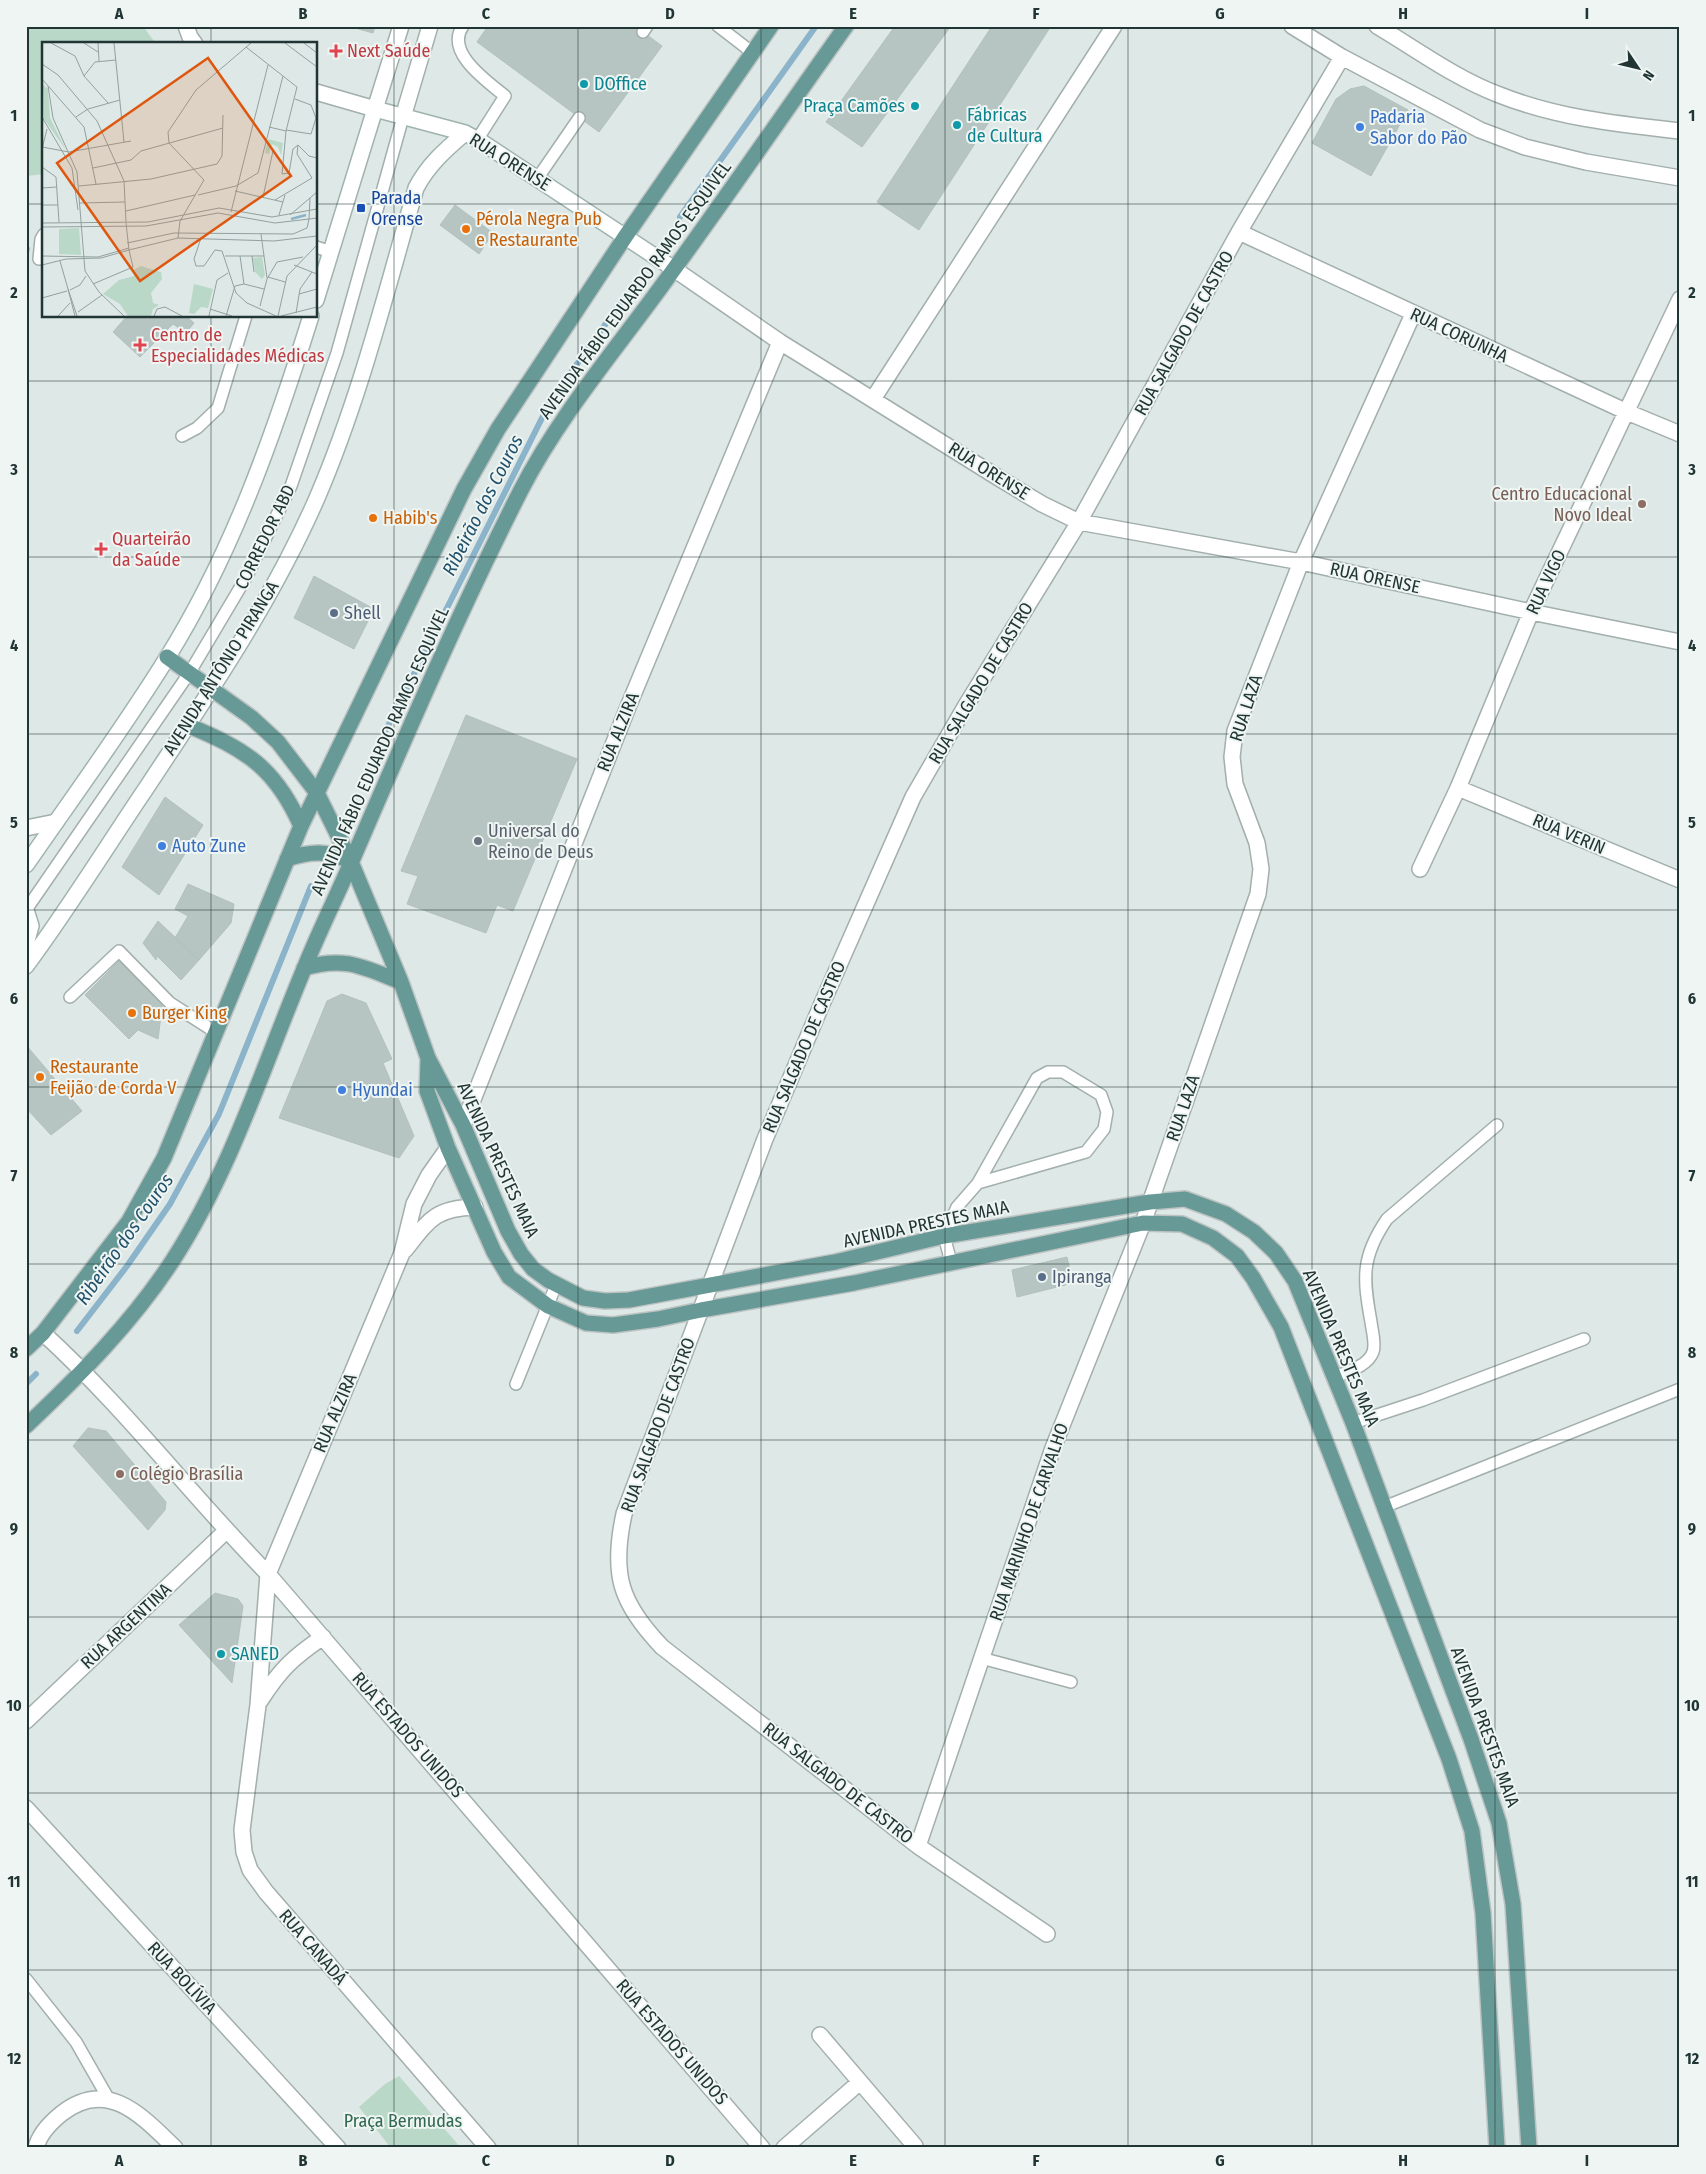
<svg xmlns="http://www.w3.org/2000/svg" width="1706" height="2174" viewBox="0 0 1706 2174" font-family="'Fira Sans Condensed',sans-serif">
<rect width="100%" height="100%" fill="#dee8e6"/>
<path fill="#b9d8c7" d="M26,26H143L156,44H44V174L26,176Z
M399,2076L461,2148H391L359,2107L385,2084Z"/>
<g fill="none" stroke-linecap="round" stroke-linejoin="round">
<path stroke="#8bb3c9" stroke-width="6" d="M680,217L816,26
M385,732L550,402L622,301
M77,1331L127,1266L170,1204L219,1114L311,886
M26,1384L36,1374"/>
</g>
<path fill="#b7c5c2" stroke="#b2c1bd" d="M348,26H375L373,33Z
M488,26H635L662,46L599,132L477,42Z
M895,26H951L862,147L826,122Z
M992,26H1051L919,230L877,202Z
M1364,86L1408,110L1371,176L1312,143L1336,99L1350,89Z
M455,205L493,233L479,254L440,225Z
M26,247L30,248L26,261Z
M127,316H186L194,323L186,333L173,324L140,357L113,332Z
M314,576L374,609L354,649L294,618Z
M466,715L577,759L513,911L497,905L486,933L407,904L418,876L401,871Z
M165,797L203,825L159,895L122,867Z
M188,884L234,904L231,923L199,960L175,938L188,916L175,909Z
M158,921L199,960L181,980L157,956L156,960L143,943Z
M128,952L164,992L158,1039L138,1030L129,1039L85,995Z
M342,994L366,1003L392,1059L383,1063L414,1136L399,1158L279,1118L327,1001Z
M26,1045L82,1111L51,1135L26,1108Z
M1067,1257L1073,1283L1017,1297L1012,1270Z
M88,1428L106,1431L166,1502L165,1510L148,1530L73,1446Z
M215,1593L238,1599L243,1606L232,1683L179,1625Z"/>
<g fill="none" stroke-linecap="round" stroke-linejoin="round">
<g stroke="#a2afad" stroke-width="14">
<path id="lane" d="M463,26C444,52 488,82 505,96L477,140
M718,26L753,53
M643,32L647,26
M537,179L579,118
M316,247L331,252
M39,259L41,239L44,234
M182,436L197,428L218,408L246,316
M26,910L190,672L247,576L291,486L337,353L403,117
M70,997L119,951L170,1003L217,1033
M951,1262L944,1236L957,1207L978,1183L1037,1078L1048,1072H1063L1101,1095L1107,1112L1104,1129L1086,1152L978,1183
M1335,1377C1347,1372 1368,1366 1373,1352C1376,1343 1372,1331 1371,1322C1363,1278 1361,1257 1387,1219L1497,1125
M516,1384L556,1285
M1353,1423L1423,1400L1584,1339
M1384,1507L1680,1389
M981,1658L1071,1682
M26,1979L76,2042L108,2098"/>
</g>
<g stroke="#a2afad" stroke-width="18">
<path id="street" d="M186,26L190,37L195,44
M1292,26L1342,57L1480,130L1525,147L1586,162L1680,178
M1377,26C1416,49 1455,78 1497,94C1557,118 1616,124 1680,131
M316,92L375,109L401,26
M403,117L430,26
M1239,232L1627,412L1680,434
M674,269L780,342L1002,480L1042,504L1079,522L1301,562L1531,612L1680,642
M873,399L1114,26
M1458,788L1680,880
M26,828L56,822
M1420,869L1458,788L1531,612L1680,299
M463,1125L628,707L780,342
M448,1148L429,1175L414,1204L402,1253L268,1574L258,1705L242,1830L244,1852L250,1870L266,1892L488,2148
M405,1250C429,1220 435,1208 475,1207
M43,1333C124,1407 191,1495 268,1574L762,2148
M260,1701C280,1670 292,1658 323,1637
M26,1721L226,1531
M26,1808L338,2148
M918,1846L1053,1448L1143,1223L1258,894L1261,869L1257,843L1235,784L1232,757L1235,731L1301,562L1413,314
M1047,1934L918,1846L662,1647C620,1603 611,1574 624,1514L765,1139L821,1006L913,797L965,707L1079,522L1239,232L1342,57
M820,2035L915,2146
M36,2148C39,2134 50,2123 61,2114C107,2077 142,2116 175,2148
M784,2148L860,2082"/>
</g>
<g stroke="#9fb3af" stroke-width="18">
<path id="secondary" d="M316,300L375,109L465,133L480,141L674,269
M26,865C73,797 123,729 167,658C233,552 274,434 311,316
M26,910L31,926L26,944
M26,966C69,908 107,846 147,787C209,693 272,601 317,498C360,398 386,292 416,188C428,165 445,150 465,133"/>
</g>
<g stroke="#bcc3c2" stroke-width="18">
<path id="primary" d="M167,657L252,718L278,742L317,793L351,862L401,982L428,1058L463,1125L508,1231L521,1254L533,1269L548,1280L583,1298L605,1301L629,1300L835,1262L944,1236L1150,1202L1185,1199L1226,1214L1254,1232L1276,1253L1295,1281L1353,1423L1471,1739L1499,1823L1513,1904L1529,2148
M187,725C245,749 275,767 301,826
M287,859C310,851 329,850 351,862
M304,968C345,956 363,967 401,982
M428,1060L427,1091L448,1148L494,1252L509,1277L548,1306L586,1323L613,1325L658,1319L701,1310L854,1283L1143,1223L1182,1224L1213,1238L1237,1256L1253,1278L1281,1327L1449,1759L1472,1831L1483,1913L1497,2148
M26,1349L43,1333L129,1221L164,1158L301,826L464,489L498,429L625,237L771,26
M26,1426C80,1375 132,1323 173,1260C231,1170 263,1067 304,969C319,931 338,894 354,856C407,733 460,610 521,490C558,418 613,353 661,287C724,201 784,113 846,26"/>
</g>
<use href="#lane" stroke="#fff" stroke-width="11"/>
<use href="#street" stroke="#fff" stroke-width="15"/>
<use href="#secondary" stroke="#fff" stroke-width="15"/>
<use href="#primary" stroke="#679996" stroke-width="15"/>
</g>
<path fill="none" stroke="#213634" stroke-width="1" stroke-opacity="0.55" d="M211,26V44M394,26V2148M578,26V2148M761,26V2148M945,26V2148M1128,26V2148M1312,26V2148M1495,26V2148M26,204H44M316,204H1680M211,316V2148M26,381H1680M26,557H1680M26,734H1680M26,910H1680M26,1087H1680M26,1264H1680M26,1440H1680M26,1617H1680M26,1793H1680M26,1970H1680"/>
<g fill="#e0444e" stroke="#eef5f3" stroke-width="2">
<path d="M333.5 43.5h5v5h5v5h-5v5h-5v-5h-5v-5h5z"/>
<path d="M137.5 337.5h5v5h5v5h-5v5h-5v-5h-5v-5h5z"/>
<path d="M98.5 541.5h5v5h5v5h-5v5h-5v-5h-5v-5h5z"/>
</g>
<g fill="#0f9aa8" stroke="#eef5f3" stroke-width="2">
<circle cx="584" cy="84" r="5"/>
<circle cx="915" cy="106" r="5"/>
<circle cx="957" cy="125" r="5"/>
<circle cx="221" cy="1654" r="5"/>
</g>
<g fill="#3f7fe0" stroke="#eef5f3" stroke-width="2">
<circle cx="1360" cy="127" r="5"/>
<circle cx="162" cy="846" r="5"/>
<circle cx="342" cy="1090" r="5"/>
</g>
<rect fill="#1a4fb4" stroke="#eef5f3" stroke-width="2" x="356" y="203" width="10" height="10" rx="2.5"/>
<g fill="#e8710a" stroke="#eef5f3" stroke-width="2">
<circle cx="466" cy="229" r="5"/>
<circle cx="373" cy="518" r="5"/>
<circle cx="132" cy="1013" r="5"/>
<circle cx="40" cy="1077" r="5"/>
</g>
<g fill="#8d6e63" stroke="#eef5f3" stroke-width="2">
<circle cx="1642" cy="504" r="5"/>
<circle cx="120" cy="1474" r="5"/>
</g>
<g fill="#5c6f8a" stroke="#eef5f3" stroke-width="2">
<circle cx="334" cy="613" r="5"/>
<circle cx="1042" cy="1277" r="5"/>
</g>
<circle fill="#6b7280" stroke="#eef5f3" stroke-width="2" cx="478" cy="841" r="5"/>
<g text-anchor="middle" stroke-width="4" stroke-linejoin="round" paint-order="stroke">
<g font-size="18" fill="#be3a42" stroke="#eef5f3" text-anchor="start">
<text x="347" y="57">Next Saúde</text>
<text x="151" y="341">Centro de<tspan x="151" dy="21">Especialidades Médicas</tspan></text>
<text x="112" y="545">Quarteirão<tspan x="112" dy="21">da Saúde</tspan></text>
</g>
<g font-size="18" fill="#0d838f" stroke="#eef5f3" text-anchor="start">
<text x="594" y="90">DOffice</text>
<text x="905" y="112" text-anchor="end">Praça Camões</text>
<text x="967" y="121">Fábricas<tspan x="967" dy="21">de Cultura</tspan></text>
<text x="231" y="1660">SANED</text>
</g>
<g font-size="18" fill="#366cbe" stroke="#eef5f3" text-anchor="start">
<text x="1370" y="123">Padaria<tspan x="1370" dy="21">Sabor do Pão</tspan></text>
<text x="172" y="852">Auto Zune</text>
<text x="352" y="1096">Hyundai</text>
</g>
<g font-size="18" fill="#213634" stroke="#eef5f3">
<text transform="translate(510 162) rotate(32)" y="6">RUA ORENSE</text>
<text transform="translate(635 290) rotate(-54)" y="6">AVENIDA FÁBIO EDUARDO RAMOS ESQUÍVEL</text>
<text transform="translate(1184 333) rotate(-61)" y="6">RUA SALGADO DE CASTRO</text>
<text transform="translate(1459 335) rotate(25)" y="6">RUA CORUNHA</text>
<text transform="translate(989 471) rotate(32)" y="6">RUA ORENSE</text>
<text transform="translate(265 537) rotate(-64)" y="6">CORREDOR ABD</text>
<text transform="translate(1375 578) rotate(12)" y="6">RUA ORENSE</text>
<text transform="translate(1546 582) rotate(-65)" y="6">RUA VIGO</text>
<text transform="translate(221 668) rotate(-58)" y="6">AVENIDA ANTÔNIO PIRANGA</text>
<text transform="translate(981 683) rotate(-59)" y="6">RUA SALGADO DE CASTRO</text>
<text transform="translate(1246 708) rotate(-72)" y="6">RUA LAZA</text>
<text transform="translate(618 732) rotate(-68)" y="6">RUA ALZIRA</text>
<text transform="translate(380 751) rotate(-66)" y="6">AVENIDA FÁBIO EDUARDO RAMOS ESQUÍVEL</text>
<text transform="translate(1569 834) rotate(23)" y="6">RUA VERIN</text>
<text transform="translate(804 1047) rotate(-67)" y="6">RUA SALGADO DE CASTRO</text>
<text transform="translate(1183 1108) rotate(-71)" y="6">RUA LAZA</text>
<text transform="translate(498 1160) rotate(65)" y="6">AVENIDA PRESTES MAIA</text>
<text transform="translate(926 1224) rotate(-12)" y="6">AVENIDA PRESTES MAIA</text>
<text transform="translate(1341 1348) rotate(67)" y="6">AVENIDA PRESTES MAIA</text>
<text transform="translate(335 1413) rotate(-67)" y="6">RUA ALZIRA</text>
<text transform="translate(658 1425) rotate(-70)" y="6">RUA SALGADO DE CASTRO</text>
<text transform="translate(1029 1522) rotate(-71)" y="6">RUA MARINHO DE CARVALHO</text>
<text transform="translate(126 1626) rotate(-43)" y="6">RUA ARGENTINA</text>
<text transform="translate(1485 1727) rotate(70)" y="6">AVENIDA PRESTES MAIA</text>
<text transform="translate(408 1735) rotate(49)" y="6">RUA ESTADOS UNIDOS</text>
<text transform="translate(838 1783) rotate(38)" y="6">RUA SALGADO DE CASTRO</text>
<text transform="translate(313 1947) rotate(49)" y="6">RUA CANADÁ</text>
<text transform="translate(182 1978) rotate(47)" y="6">RUA BOLÍVIA</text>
<text transform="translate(672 2042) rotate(49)" y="6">RUA ESTADOS UNIDOS</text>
</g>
<g font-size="18" fill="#164399" stroke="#eef5f3" text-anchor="start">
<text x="371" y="204">Parada<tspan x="371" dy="21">Orense</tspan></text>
</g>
<g font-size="18" fill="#c56008" stroke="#eef5f3" text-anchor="start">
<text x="476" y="225">Pérola Negra Pub<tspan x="476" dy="21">e Restaurante</tspan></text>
<text x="383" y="524">Habib's</text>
<text x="142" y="1019">Burger King</text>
<text x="50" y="1073">Restaurante<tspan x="50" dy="21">Feijão de Corda V</tspan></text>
</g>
<g font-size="18" fill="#785e54" stroke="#eef5f3" text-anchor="end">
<text x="1632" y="500">Centro Educacional<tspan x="1632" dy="21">Novo Ideal</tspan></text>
<text x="130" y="1480" text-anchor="start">Colégio Brasília</text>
</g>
<g font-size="18" fill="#4e5e75" stroke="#eef5f3" text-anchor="start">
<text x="344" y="619">Shell</text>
<text x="1052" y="1283">Ipiranga</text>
</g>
<g font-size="18" fill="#5b616d" stroke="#eef5f3" text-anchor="start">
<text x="488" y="837">Universal do<tspan x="488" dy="21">Reino de Deus</tspan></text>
</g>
<g font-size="18" fill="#306851" stroke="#eef5f3">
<text x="403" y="2127">Praça Bermudas</text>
</g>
<g font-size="19" font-style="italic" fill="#22516b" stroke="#eef5f3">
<text transform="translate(482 505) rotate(-63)" y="7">Ribeirão dos Couros</text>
<text transform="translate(124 1239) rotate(-55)" y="7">Ribeirão dos Couros</text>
</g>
</g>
<g transform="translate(42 42)">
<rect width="275" height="275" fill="#dee8e6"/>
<path d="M1,43L6,47L8,76L24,108L2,77ZM226,97L241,101L239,113L236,105L230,102L227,112L223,111ZM37,186L39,213L17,212V187ZM220,215L223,233L220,237L213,230L211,216ZM99,224L119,230L120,237L109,251L111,261L117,263L111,267L109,274H86L78,262L61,252L77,238L92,234L91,228ZM152,242L171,247L166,266L159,265L152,272L147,271Z" fill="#b9d8c7"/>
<path fill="none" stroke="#8bb3c9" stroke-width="2.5" d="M249,177L264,173"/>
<path fill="none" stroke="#92a19f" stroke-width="1" d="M9,1L33,14L42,34L66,61M42,1L56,10M56,1L57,19M72,1L82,100M243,1L275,25M262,1L275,11M204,5L255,45L244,89L240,132L247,131L251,107L256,103M0,22L16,33L55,79L82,139L84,180M42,34L53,20L74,18M0,37L42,85L54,142M6,44L11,76L35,130L43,229L57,250L82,274M253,57L269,63L274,76M0,75L30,126L36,168M34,75L46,67L78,58M227,85L244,89M244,88L269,92L274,76M256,103L267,114L275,116M0,105L27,110L89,99M0,107L5,87M0,125L14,135L17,180M51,126L89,118L99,109L181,86M37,144L109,137L175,122L180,114L181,73M0,146L15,145M193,149L241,160M156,153L194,144L216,131L241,34M221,155L231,109M268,156L267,177L275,176M233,158L270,136L255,112L256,103M38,161L83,160M0,163H16M84,169L153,153M189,170L226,23M237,173L243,153M248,173L275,150M0,181L106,180L177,166L230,175L275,167M84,181L87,208L136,196L232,199L275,194M0,185L104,184L176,171L233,181L267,177L265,186L251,192L132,191L85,201M219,192L225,236M136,196L138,179L162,138L127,101L126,90L154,48L209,1M159,196L152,217L154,224H162L173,208L180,209L194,251L205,261L234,274M0,214L56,215L87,206M183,214H222M198,214L202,242M210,214L212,230M18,219L26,247M0,223L24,217L59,216L87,208L91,225L51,242M252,223L275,232M226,235L243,240M28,248L38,243L44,234M257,252L275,247M0,256L25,249M218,264L225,237L235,220L261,215M168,267L190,274M36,270L60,253M254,271L258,247L270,230M16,274L28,261M33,274L26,247L35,274M112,274L115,267L123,265L140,274M167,274L175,238L186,231M184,274L193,244L202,242L222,247M236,274L245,234L275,203M239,274L275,265"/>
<path fill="#de570e" fill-opacity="0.15" stroke="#de570e" stroke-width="2.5" d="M166,16L249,134L98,239L15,121Z"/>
<rect width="275" height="275" fill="none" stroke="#213634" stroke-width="2.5"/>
</g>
<rect width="1706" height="2174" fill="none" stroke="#eef5f3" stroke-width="55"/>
<g transform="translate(1638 68) rotate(125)" stroke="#eef5f3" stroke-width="4" paint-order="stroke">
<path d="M0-4L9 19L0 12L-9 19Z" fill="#213634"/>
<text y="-8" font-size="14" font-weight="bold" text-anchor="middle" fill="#213634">N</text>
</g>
<rect x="28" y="28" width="1650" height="2118" fill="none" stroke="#213634" stroke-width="2"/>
<g font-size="16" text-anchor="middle" font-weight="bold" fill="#213634">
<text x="119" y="19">A</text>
<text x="303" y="19">B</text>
<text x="486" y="19">C</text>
<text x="670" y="19">D</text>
<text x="853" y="19">E</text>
<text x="1036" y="19">F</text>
<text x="1220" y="19">G</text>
<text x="1403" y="19">H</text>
<text x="1587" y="19">I</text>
<text x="14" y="121">1</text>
<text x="1692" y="121">1</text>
<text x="14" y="298">2</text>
<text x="1692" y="298">2</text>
<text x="14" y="475">3</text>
<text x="1692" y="475">3</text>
<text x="14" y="651">4</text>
<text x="1692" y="651">4</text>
<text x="14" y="828">5</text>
<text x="1692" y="828">5</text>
<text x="14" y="1004">6</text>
<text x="1692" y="1004">6</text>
<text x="14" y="1181">7</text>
<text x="1692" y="1181">7</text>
<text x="14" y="1358">8</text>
<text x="1692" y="1358">8</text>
<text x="14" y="1534">9</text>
<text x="1692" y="1534">9</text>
<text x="14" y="1711">10</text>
<text x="1692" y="1711">10</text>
<text x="14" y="1887">11</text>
<text x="1692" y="1887">11</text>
<text x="14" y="2064">12</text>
<text x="1692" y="2064">12</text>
<text x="119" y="2166">A</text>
<text x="303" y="2166">B</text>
<text x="486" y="2166">C</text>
<text x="670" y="2166">D</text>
<text x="853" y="2166">E</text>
<text x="1036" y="2166">F</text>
<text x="1220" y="2166">G</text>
<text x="1403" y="2166">H</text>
<text x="1587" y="2166">I</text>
</g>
</svg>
